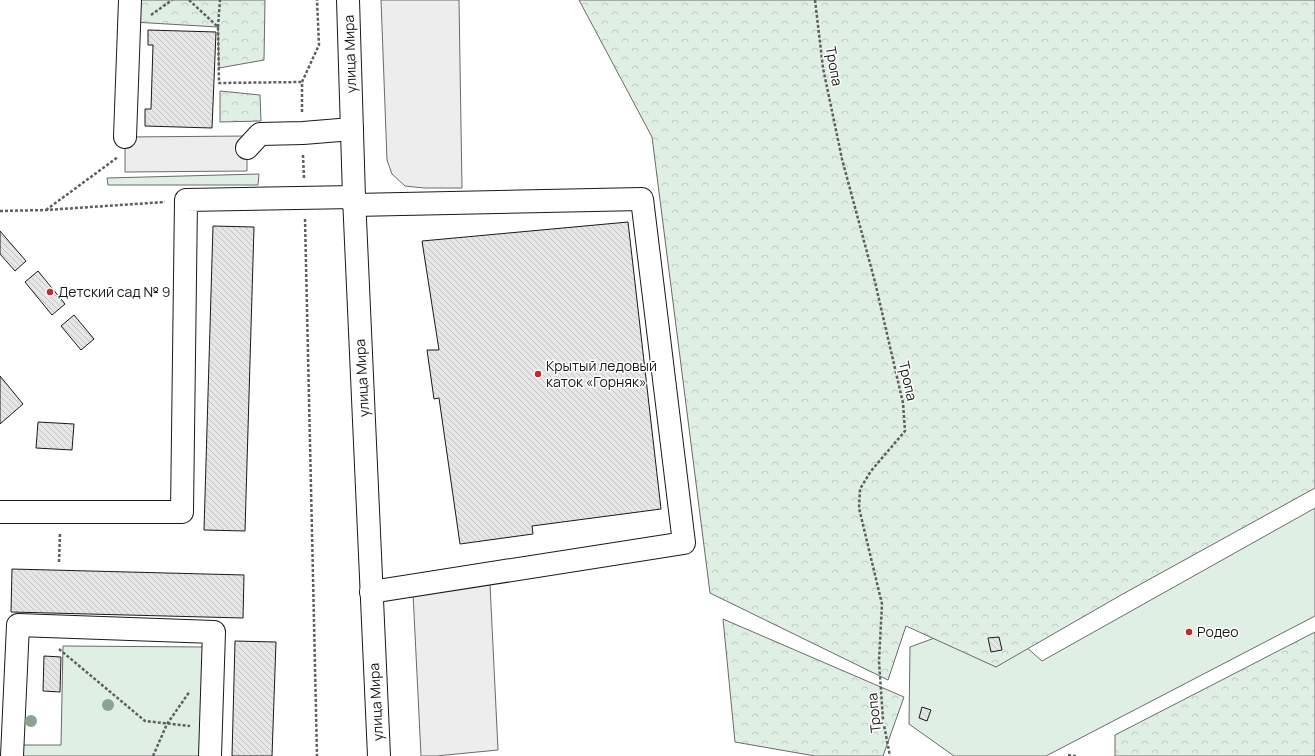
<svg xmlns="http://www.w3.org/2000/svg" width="1315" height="756" viewBox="0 0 1315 756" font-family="Manrope,sans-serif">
<defs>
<pattern id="forest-crowns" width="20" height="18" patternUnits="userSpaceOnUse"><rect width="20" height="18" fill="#e0efe3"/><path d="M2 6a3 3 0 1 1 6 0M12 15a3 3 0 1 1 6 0" fill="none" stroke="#c0ccc2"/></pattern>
<pattern id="building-back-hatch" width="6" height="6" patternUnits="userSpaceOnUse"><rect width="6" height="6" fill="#e6e6e6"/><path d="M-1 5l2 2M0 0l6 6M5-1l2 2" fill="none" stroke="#c5c5c5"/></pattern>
</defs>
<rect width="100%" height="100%" fill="#fff"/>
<path fill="#e0efe3" stroke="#6a6a6a" d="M259,174L258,185H108L107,178Z
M1315,508V616L1046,756H954L909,724L910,647L992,617L1042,661Z
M63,646L206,647L204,756H19L20,745H61Z"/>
<path fill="url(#forest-crowns)" stroke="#6a6a6a" d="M134,0H265L264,60L219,68L218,27L133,22Z
M579,0H1315V488L1121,595L996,667L906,626L888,680L710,593L652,137Z
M220,91L260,95L261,121L220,122Z
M723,619L904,697L883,756H815L735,742Z
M1315,632V756H1115V735Z"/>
<path fill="#ededed" stroke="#6a6a6a" d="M381,0H459L462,188H424L405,186L392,174L387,160Z
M247,136V171L125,172V137Z
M490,584L498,750L436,756H421L413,593Z"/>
<path fill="url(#building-back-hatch)" stroke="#1a1a1a" d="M148,30L216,32L212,128L145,126V109H151L153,45H148Z
M628,222L661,509L532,526L533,534L460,544L439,398L434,399L427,350H439L422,241Z
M213,226L254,227L245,531L204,530Z
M0,231L26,261L15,271L0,254Z
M38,271L65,304L52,315L25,282Z
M74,315L94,339L81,350L61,326Z
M0,376L23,404L0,424Z
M38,422L74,424L72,450L36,448Z
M12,569L244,575L243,618L11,612Z
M999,637L1002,650L991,652L988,638Z
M235,641L276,642L272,756H232Z
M44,656L61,657L60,692L43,691Z
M922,707L931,710L927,721L919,718Z"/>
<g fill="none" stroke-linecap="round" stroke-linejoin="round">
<g stroke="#1a1a1a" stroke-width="24">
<path id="minor" d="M125,137L130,0
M247,148L260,134L303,133L352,129
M354,205L642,199L684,543L371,592
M0,512H182L186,200L354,197
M12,756L18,625L214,632L210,756"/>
</g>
<g stroke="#1a1a1a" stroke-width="24">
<path id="major" d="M348,0L354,197L379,756"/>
</g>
<path stroke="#5f5f5f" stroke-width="2.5" stroke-dasharray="3 2" stroke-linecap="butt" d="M189,0L218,27L219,83L302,82
M815,0L823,68L842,159L875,282L903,403L905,431L871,471L860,489L859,508L882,604L879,661L883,720L890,756
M151,15L172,0
M218,27L220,0
M302,112V82L319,45L317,0
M303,155L304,178
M46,210L118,157
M0,211L46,210L165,202
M305,219L317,756
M59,562L60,532
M59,649L145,721L190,726
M1068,755L1076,756
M153,756L167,724L190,691"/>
<use href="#minor" stroke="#fff" stroke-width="22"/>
<use href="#major" stroke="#fff" stroke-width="22"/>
</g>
<g fill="#8aa48f">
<circle cx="108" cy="705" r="6"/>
<circle cx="31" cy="721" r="6"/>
</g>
<g fill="#c62828" stroke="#fff" stroke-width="1.5">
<circle cx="50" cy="292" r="4"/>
<circle cx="538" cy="374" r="4"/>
<circle cx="1189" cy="632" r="4"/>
</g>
<g text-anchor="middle" stroke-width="3" stroke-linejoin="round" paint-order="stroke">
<g font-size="14" fill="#1a1a1a" stroke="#fff">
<text transform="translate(350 54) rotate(-92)" y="5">улица Мира</text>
<text transform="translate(834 66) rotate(80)" y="5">Тропа</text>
<text transform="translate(362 378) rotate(-93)" y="5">улица Мира</text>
<text transform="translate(908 381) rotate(77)" y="5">Тропа</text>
<text transform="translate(376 702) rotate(-93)" y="5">улица Мира</text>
<text transform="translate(874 713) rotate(-96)" y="5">Тропа</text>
</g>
<g font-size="14" fill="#1a1a1a" stroke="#fff" text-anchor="start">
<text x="58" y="297">Детский сад № 9</text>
<text x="546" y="371">Крытый ледовый<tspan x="546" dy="16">каток «Горняк»</tspan></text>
<text x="1197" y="637">Родео</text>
</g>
</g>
</svg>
